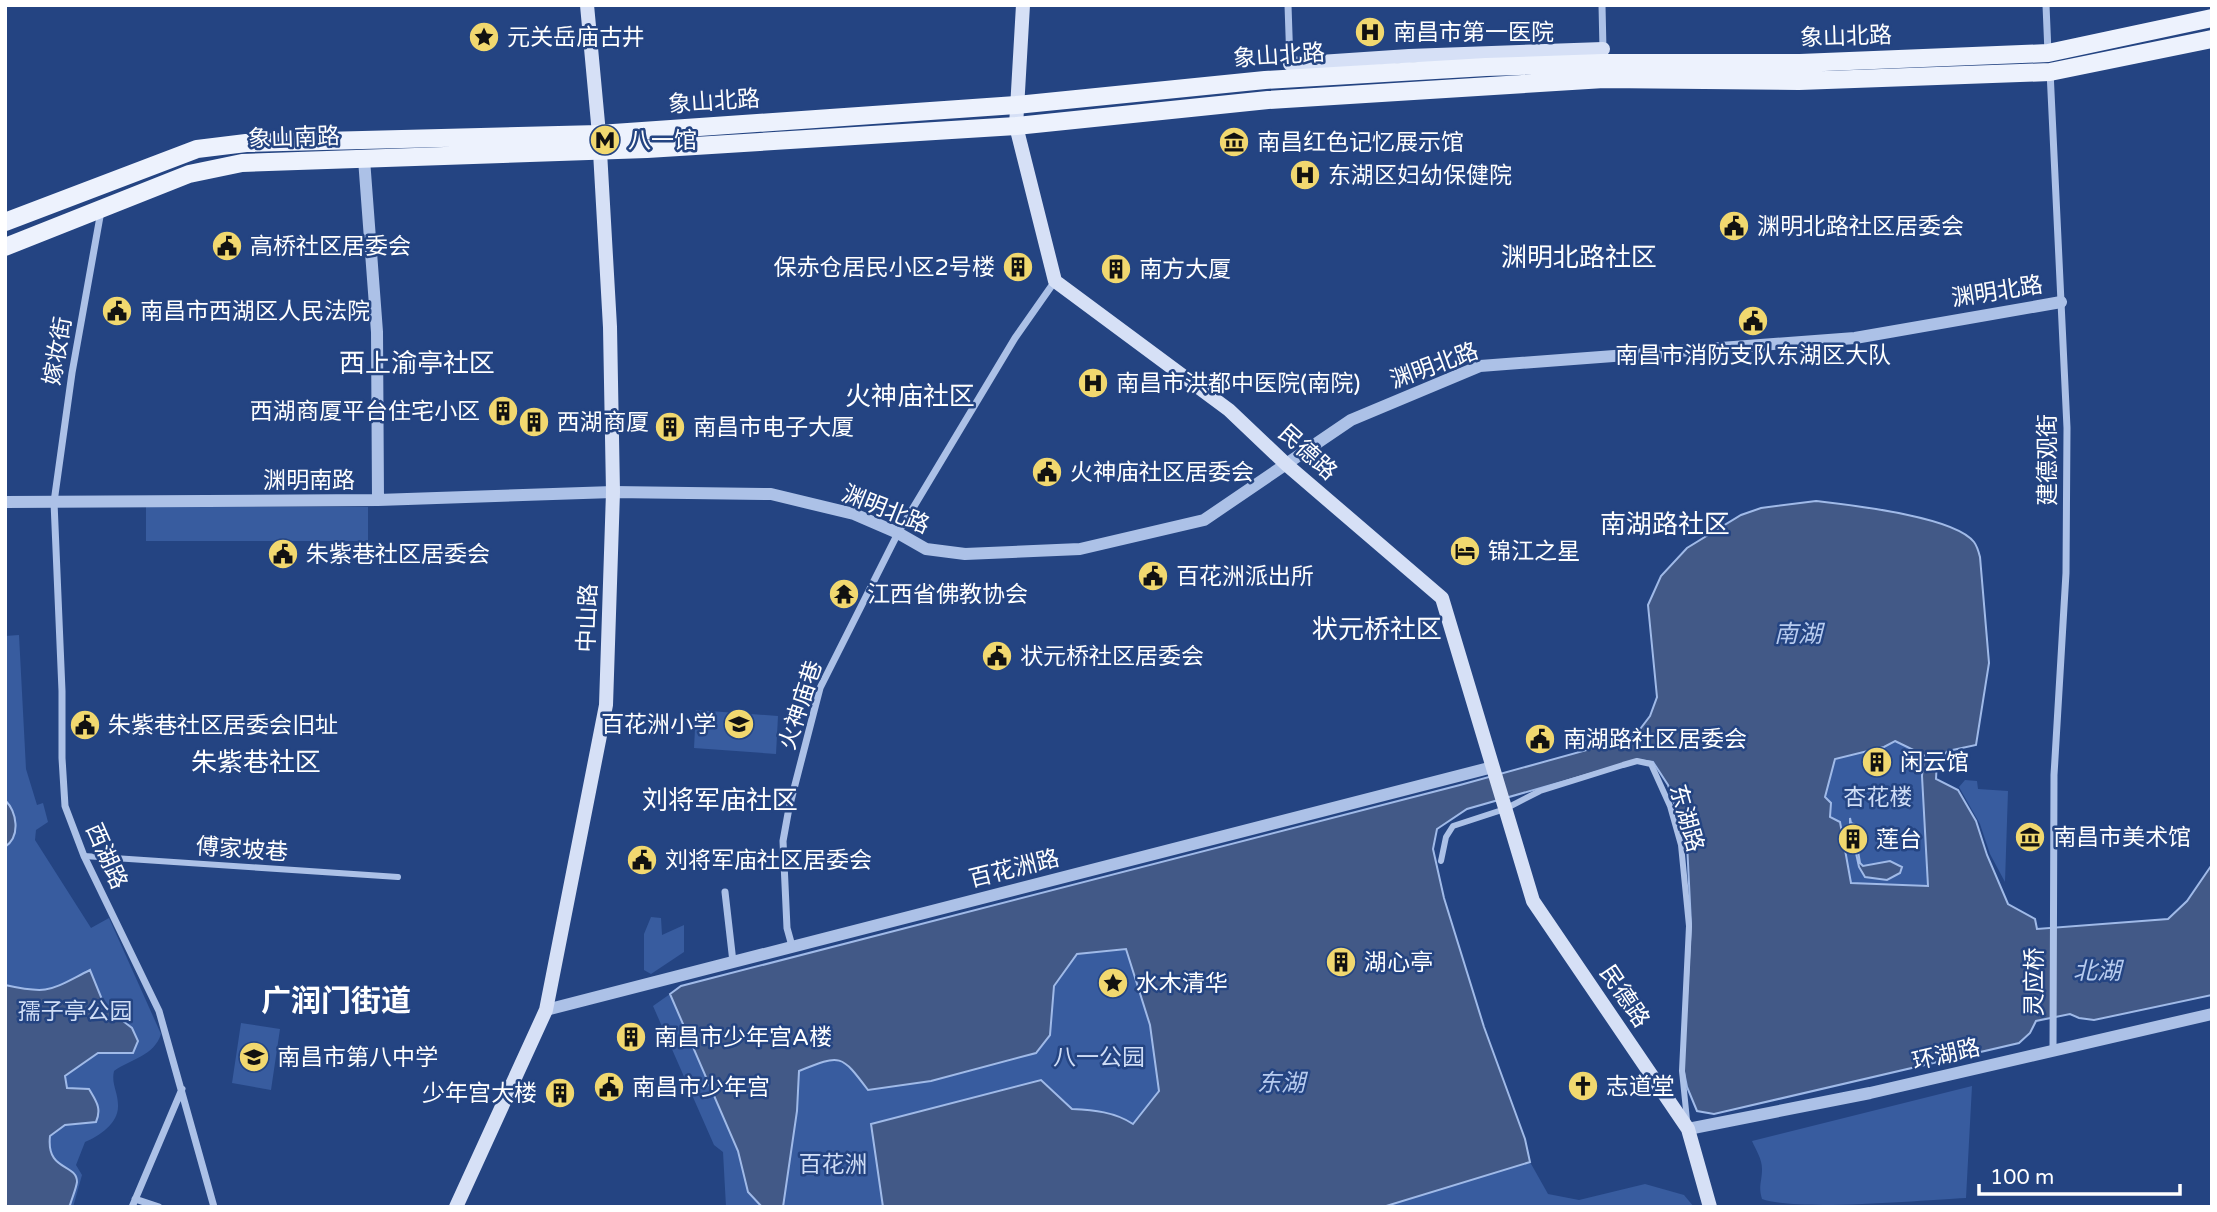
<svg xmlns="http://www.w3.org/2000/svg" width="2217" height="1212" viewBox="0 0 2217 1212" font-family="'Varela Round','Noto Sans SC',sans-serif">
<rect width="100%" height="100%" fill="#244482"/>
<path fill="#385c9f" d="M146,507H368V541H146Z
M19,635L26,769L37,805L43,803L48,822L36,830L35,840L91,928L109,918L161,1034C154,1056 131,1059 114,1071C111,1084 118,1092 118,1105C119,1123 100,1136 85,1142L76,1165L82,1175L73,1207H5V636Z
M696,710L778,716L776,754L694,748Z
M1895,741L1924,755L1922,776L1928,886L1851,883L1840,822L1830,817L1831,803L1825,797L1835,759L1884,747Z
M1965,780L1977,781L1978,789L2008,791L2005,882L1990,854L1980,824L1959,787Z
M651,917L661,918L662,935L684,925V952L651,974L644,970V934Z
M1127,949L1150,1025L1159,1092L1133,1124C1116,1111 1093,1110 1072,1109L871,1124L883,1207H783L797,1111L799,1071C841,1054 841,1054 869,1090L931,1081L1036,1053L1050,1035L1054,986L1077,954Z
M670,994L738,1151L748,1192L762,1207H726L723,1152L714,1145L653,1006Z
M241,1023L280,1029L271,1090L232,1083Z
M1972,1086L1966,1198C1920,1200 1799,1212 1762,1199C1758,1186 1762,1182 1762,1169C1762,1159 1756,1150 1752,1141Z
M1530,1162L1548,1194L1579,1200L1645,1184L1684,1195L1694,1207H1383Z"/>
<path fill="#425987" stroke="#a0bae8" stroke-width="2" fill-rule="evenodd" d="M1816,501C1849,505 1954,516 1974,542C1977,546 1979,553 1980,557L1989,663L1976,745L1948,751L1937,760L1936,779L1958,790L1976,821L1987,855L2008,904L2035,919L2037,929L2168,919L2187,901L2211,866L2212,858V995L2094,1020L2079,1018L2070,1014L2036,1021L2030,1033L2019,1043L1714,1114L1697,1111L1687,1087L1683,1067L1691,924L1687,843L1668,785L1653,762L1638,760L1467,809L1437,829L1433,849L1444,898L1484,1027L1525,1139L1530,1162L1383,1207H883L871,1124L1041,1080L1072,1109C1094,1110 1115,1112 1133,1124L1159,1091L1150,1025L1126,949L1077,954L1054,986L1050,1035L1036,1053L931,1081L868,1090C841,1054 841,1054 799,1071L797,1111L783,1207H762L748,1192L738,1151L670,994L681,986L1460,785L1634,737L1650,716L1657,697L1648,605L1661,576L1687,548L1741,515L1761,508ZM1895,741L1924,755L1922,776L1928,886L1851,883L1840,822L1830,817L1831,803L1825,797L1835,759L1884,747ZM1340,950L1348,953L1352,960L1348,971L1341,973L1333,971L1329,964L1331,956Z
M5,800C17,812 21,836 5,847Z
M1850,818L1851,823L1858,826L1864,842L1862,850L1858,851L1860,863L1863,866L1890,861L1902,867L1900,873L1887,880L1865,877L1859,867L1854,844L1856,836L1850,826Z
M90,970L105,1007L132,1028L138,1041L133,1053H98L65,1076L67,1088L89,1089C96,1101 102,1108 96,1122L65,1125L50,1136C46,1172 77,1163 77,1182C76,1189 72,1198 70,1205L68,1207H5V985C50,995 50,990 90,970Z"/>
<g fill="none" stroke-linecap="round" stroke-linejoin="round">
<path stroke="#acc1e7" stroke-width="6" d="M84,856L398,877
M1441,861L1446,837L1453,826L1505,809L1540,791L1623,765L1637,761L1651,764L1670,806L1681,845L1689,926L1682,1071L1687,1120"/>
<path stroke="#acc1e7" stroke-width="7" d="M1288,5L1290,64
M1602,5L1603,50
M2046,5L2048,53
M2050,71L2067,428L2066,573L2054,775L2053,1050
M101,211L72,373L54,502L62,691V758L65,806L84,856L159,1011L214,1207
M725,892L733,962
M792,946L787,928L783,841L789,808L820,688L898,533L1015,338L1055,281
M135,1199L159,1207
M132,1207L182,1089"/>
<path stroke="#acc1e7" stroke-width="12" d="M364,159L377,332L378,500
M5,502L378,500L613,492L771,494L854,514L898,533L926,549L965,554L1080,549L1204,520L1351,420L1480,366L1855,338L2061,302
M546,1010L1493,767
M1688,1129L1870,1093L2212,1014"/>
<path stroke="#d6e0f6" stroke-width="14" d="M1023,5L1016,126L1055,281L1229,410L1287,465L1442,598L1533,901L1688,1129L1710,1207
M1290,64L1409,56L1603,49
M456,1207L546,1010L606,705L613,492L610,327L599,134L587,5"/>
<path stroke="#edf2fd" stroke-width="18" d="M5,222L197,149L246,143L599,134L1016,105L1265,80L1486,67L1603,63H1800L2048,53L2212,18
M5,247L189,174L242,163L647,149L1016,126L1268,100L1604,79L1799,81L2050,72L2212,39"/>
</g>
<defs>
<g id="hospital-disc" transform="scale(1.575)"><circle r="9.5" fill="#f1d86f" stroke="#244482"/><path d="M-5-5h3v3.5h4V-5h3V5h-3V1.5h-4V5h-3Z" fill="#111"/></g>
<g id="sight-disc" transform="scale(1.575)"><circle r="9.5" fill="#f1d86f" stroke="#244482"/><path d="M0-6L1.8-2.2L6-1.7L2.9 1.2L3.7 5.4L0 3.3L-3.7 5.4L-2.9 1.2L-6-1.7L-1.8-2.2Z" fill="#111"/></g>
<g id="metro-disc" transform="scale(1.575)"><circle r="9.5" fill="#f1d86f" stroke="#244482"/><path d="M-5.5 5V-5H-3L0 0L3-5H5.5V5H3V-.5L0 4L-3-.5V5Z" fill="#111"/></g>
<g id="museum-disc" transform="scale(1.575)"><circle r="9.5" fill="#f1d86f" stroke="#244482"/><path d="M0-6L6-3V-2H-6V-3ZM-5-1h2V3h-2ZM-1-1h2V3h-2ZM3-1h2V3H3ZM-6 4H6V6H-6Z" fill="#111"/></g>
<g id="civic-disc" transform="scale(1.575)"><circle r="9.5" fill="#f1d86f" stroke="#244482"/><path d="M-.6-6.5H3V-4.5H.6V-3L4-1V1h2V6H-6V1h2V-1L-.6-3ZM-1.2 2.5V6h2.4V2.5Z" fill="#111"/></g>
<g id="building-disc" transform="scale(1.575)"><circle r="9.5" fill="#f1d86f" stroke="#244482"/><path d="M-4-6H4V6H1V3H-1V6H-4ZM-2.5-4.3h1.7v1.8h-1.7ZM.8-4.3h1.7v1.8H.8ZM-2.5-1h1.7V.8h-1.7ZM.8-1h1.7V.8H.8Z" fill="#111"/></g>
<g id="hotel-disc" transform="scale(1.575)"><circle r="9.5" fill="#f1d86f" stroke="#244482"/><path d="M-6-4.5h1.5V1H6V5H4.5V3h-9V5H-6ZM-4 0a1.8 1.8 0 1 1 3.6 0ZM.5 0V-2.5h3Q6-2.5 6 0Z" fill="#111"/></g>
<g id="temple-disc" transform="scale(1.575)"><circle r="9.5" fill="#f1d86f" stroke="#244482"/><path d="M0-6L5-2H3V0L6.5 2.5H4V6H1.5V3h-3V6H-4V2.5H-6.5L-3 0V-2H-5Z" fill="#111"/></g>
<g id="school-disc" transform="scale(1.575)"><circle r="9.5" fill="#f1d86f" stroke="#244482"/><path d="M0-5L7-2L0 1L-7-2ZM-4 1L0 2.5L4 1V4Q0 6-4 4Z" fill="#111"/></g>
<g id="church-disc" transform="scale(1.575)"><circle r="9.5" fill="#f1d86f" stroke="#244482"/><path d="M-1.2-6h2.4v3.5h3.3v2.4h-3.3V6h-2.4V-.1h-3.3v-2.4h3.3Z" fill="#111"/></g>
</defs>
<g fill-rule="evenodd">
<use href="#hospital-disc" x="1370" y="32"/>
<use href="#sight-disc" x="484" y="37"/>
<use href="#metro-disc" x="605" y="140"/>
<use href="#museum-disc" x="1234" y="142"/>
<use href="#hospital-disc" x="1305" y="175"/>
<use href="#civic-disc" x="1734" y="226"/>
<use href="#civic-disc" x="227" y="246"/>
<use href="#building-disc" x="1018" y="267"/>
<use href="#building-disc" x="1116" y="269"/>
<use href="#civic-disc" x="117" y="311"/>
<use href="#civic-disc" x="1753" y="321"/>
<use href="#hospital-disc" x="1093" y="383"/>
<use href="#building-disc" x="503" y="411"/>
<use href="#building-disc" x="534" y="422"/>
<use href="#building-disc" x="670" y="427"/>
<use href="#civic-disc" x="1047" y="472"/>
<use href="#hotel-disc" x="1465" y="551"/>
<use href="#civic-disc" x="283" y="554"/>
<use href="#civic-disc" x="1153" y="576"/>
<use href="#temple-disc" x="844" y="594"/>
<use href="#civic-disc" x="997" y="656"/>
<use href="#school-disc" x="739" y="724"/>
<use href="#civic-disc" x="85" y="725"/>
<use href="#civic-disc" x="1540" y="739"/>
<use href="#building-disc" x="1877" y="762"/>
<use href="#museum-disc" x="2030" y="837"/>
<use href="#building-disc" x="1853" y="839"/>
<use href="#civic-disc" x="642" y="860"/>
<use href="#building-disc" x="1341" y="962"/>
<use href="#sight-disc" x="1113" y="983"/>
<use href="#building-disc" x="631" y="1037"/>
<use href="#school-disc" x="254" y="1057"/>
<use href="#church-disc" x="1583" y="1086"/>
<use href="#civic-disc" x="609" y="1087"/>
<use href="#building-disc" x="560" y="1093"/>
</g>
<g text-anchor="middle" stroke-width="5" stroke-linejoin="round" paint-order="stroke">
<g font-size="23" fill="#fff" stroke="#244482" text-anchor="start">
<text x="1393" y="40">南昌市第一医院</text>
<text x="507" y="45">元关岳庙古井</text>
<text x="628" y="148">八一馆</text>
<text x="1257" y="150">南昌红色记忆展示馆</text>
<text x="1328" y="183">东湖区妇幼保健院</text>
<text x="1757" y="234">渊明北路社区居委会</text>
<text x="250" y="254">高桥社区居委会</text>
<text x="995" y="275" text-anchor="end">保赤仓居民小区2号楼</text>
<text x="1139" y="277">南方大厦</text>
<text x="140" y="319">南昌市西湖区人民法院</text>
<text x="1753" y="363" text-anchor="middle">南昌市消防支队东湖区大队</text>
<text x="1116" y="391">南昌市洪都中医院(南院)</text>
<text x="480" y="419" text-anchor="end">西湖商厦平台住宅小区</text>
<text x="557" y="430">西湖商厦</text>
<text x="693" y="435">南昌市电子大厦</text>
<text x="1070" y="480">火神庙社区居委会</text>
<text x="1488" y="559">锦江之星</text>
<text x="306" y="562">朱紫巷社区居委会</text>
<text x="1176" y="584">百花洲派出所</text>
<text x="867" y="602">江西省佛教协会</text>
<text x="1020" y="664">状元桥社区居委会</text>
<text x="716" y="732" text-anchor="end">百花洲小学</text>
<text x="108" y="733">朱紫巷社区居委会旧址</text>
<text x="1563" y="747">南湖路社区居委会</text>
<text x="1900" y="770">闲云馆</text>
<text x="2053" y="845">南昌市美术馆</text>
<text x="1876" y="847">莲台</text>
<text x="665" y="868">刘将军庙社区居委会</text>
<text x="1364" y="970">湖心亭</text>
<text x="1136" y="991">水木清华</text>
<text x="654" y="1045">南昌市少年宫A楼</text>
<text x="277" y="1065">南昌市第八中学</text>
<text x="1606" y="1094">志道堂</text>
<text x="632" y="1095">南昌市少年宫</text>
<text x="537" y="1101" text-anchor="end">少年宫大楼</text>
</g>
<g font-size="23" fill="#fff" stroke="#244482">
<text transform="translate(1846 36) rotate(-2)" y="8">象山北路</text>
<text transform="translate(1279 55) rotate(-4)" y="8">象山北路</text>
<text transform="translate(714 101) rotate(-4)" y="8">象山北路</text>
<text transform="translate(294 137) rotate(-2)" y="8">象山南路</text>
<text transform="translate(1997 291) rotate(-9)" y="8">渊明北路</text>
<text transform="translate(57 351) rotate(-80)" y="8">嫁妆街</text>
<text transform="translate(1434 365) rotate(-20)" y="8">渊明北路</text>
<text transform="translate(1308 452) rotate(42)" y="8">民德路</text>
<text transform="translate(2047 460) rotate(-90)" y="8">建德观街</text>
<text x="309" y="488">渊明南路</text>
<text transform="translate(886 509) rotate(22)" y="8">渊明北路</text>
<text transform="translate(587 618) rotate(-88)" y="8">中山路</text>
<text transform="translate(800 705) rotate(-72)" y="8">火神庙巷</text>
<text transform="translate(1687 818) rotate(74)" y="8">东湖路</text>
<text transform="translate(242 849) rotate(4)" y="8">傅家坡巷</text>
<text transform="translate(107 856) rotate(66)" y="8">西湖路</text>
<text transform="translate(1014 868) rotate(-14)" y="8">百花洲路</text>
<text transform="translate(2034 982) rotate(-90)" y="8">灵应桥</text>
<text transform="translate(1625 996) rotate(56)" y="8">民德路</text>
<text transform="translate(1946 1054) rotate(-13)" y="8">环湖路</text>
</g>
<g font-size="23" fill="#cfddf6" stroke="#244482">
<text x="1878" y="805">杏花楼</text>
<text x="75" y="1019">孺子亭公园</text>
<text x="1099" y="1065">八一公园</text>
<text x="833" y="1172">百花洲</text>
</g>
<g font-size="24" font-style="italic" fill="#b7cbef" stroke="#244482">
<text x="1798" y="642">南湖</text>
<text x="2097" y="979">北湖</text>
<text x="1281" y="1091">东湖</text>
</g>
<g font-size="26" fill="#fff" stroke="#244482">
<text x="1579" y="266">渊明北路社区</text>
<text x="417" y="372">西上渝亭社区</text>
<text x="910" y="405">火神庙社区</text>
<text x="1665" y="533">南湖路社区</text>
<text x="1377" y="638">状元桥社区</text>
<text x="256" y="771">朱紫巷社区</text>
<text x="720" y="809">刘将军庙社区</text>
</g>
<g font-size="30" font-weight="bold" fill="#fff" stroke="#244482">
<text x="336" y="1011">广润门街道</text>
</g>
</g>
<rect width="2217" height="1212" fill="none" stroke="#ffffff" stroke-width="14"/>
<path d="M1979 1184v10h201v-10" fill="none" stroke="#ffffff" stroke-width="3.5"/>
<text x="1990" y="1184" font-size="21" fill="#ffffff" stroke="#244482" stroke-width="5" paint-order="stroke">100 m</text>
</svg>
